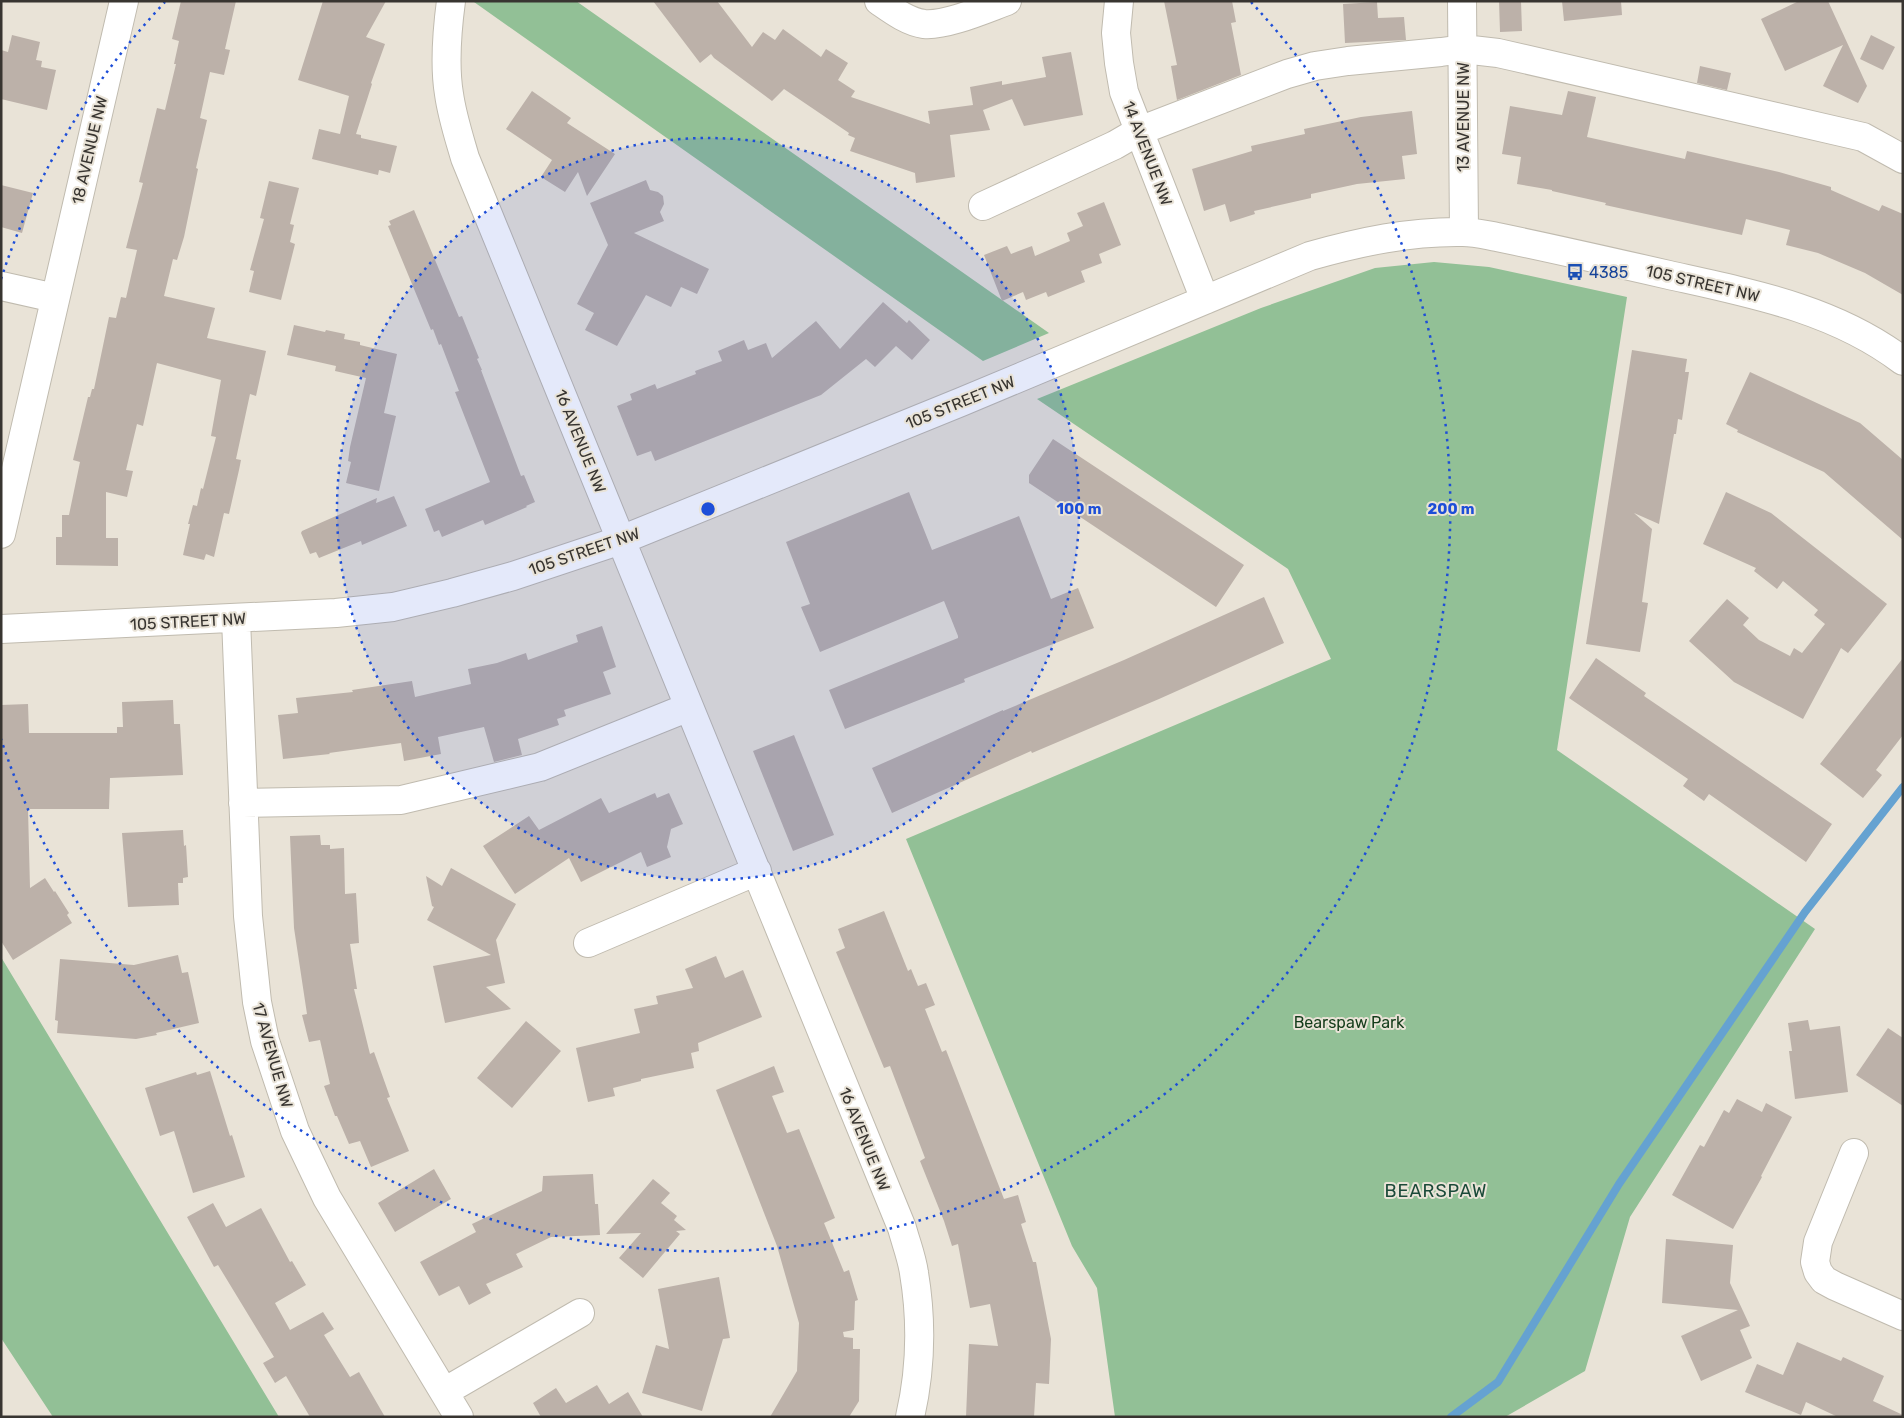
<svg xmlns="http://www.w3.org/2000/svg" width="1904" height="1418" viewBox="0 0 1904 1418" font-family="Rubik,sans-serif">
<rect width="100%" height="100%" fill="#e9e3d7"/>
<path fill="#92c096" d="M576,1L1049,333L983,361L474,2Z
M1434,262L1489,267L1627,297L1557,750L1815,929L1630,1217L1585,1371L1505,1417H1115L1097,1288L1072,1246L906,839L1331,659L1288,569L1037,399L1261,308L1375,268Z
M1,957L279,1417H53L1,1338Z"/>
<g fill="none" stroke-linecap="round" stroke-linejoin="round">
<path stroke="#65a2d1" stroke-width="8" d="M1451,1417L1498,1382L1619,1184L1805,912L1903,787"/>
</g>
<path fill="#bcb1a9" d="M181,1H236L225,49L230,50L224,75L210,72L200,118L207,120L196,168L198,169L184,237L177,260L173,259L164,296L215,308L207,338L266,351L256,396L250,394L236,459L241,460L239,470L229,514L224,513L214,557L206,554L204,560L183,555L190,524H188L193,505L197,506L201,488L203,489L216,437L211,436L221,380L157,363L143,426L137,424L126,470L133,471L127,497L106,492V538H118V566L56,565V537H62V515H69L80,462L73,460L88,397H90L92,389H94L109,317L116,318L121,297L126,298L137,250L126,248L143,183L139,182L157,108L165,110L176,64H174L179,41L172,39Z
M323,1H386L366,37L385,44L371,83L372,84L356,134L361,135V138L397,146L390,173L379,170L378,175L312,159L319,129L340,134L349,96L298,80Z
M653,1H717L752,47L763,32L775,40L783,29L821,57L826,49L848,63L838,80L855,91L851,97L930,124L928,111L973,105L970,87L1002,81V85L1046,77L1042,57L1071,52L1083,115L1024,126L1012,99L983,110L990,130L950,135L955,177L916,183L915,173L850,151L855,138L848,135L849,133L784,89L772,101L714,58L711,54L700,63Z
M1164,1H1232L1236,22L1231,23L1241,75L1177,100L1171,66L1177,65Z
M1499,1H1521L1522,31L1500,32Z
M1562,1H1621L1622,15L1564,21Z
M1799,1H1828L1867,86L1858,103L1823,86L1843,45L1785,71L1761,19Z
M1377,2L1378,18L1404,17L1406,40L1345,43L1343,4Z
M12,35L40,42L36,60L42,61L41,67L56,70L47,110L1,99V50L8,52Z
M1871,35L1895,47L1883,70L1860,59Z
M1700,66L1731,73L1727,90L1697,83Z
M532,91L571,118L567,123L615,154L587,196L578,172L565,192L541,177L552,160L506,129Z
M1568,91L1596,97L1587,137L1685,159L1687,151L1779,172L1831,187V190L1879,211L1882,205L1903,214V295L1865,273L1818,253L1786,245L1790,230L1746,219L1742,235L1605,205L1606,203L1552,191V190L1517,184L1521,157L1502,154L1510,106L1562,115Z
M1412,111L1417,154L1402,156L1405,179L1357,184L1311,194V198L1254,211L1255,214L1230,222L1225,204L1204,211L1192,169L1252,151L1251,146L1305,134L1304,129L1361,117Z
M646,180L650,190L658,192L663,196L664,204L660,212L664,221L634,233L709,269L697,294L681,287L671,307L646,295L617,346L585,330L594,313L577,304L608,245L590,203Z
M269,181L299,188L290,224L294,225L290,242L295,244L281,300L249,292L254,271L250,270L264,219L260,218Z
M1,185L33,193L22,233L1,227Z
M1104,202L1121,245L1099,254L1102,263L1081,271L1085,282L1048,297L1046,292L1026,300L1023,292L1002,301L984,255L1007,246L1011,254L1032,246L1035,256L1070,241L1067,233L1083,226L1077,213Z
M414,210L459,317L462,316L479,358L477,359L482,370H481L521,476L524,475L535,502L526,506L527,507L485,525L483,520L442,537L439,530L434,532L425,509L490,482L455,392L459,391L441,344L439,345L433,329L431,330L388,226L391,225L389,221Z
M883,302L907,323L909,320L930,340L912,360L896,346L875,367L866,359L821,395L655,461L651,451L637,456L617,406L632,400L630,394L655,384L657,389L696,374L695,371L722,361L718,351L744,340L748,350L766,343L772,358L816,321L840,349Z
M294,325L325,332L326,330L345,334L344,339L360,342V345L397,354L384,413L396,416L379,491L346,483L351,462L348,461L350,447L366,378L335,371L336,366L287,355Z
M1632,350L1687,359L1685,372H1689L1682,420L1678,419L1676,434H1674L1659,524L1634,513L1652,529L1642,602L1648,603L1640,652L1586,644Z
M1750,372L1860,423L1903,460V540L1824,472L1737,432L1738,430L1726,424Z
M1053,439L1244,565L1216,607L1029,483V475Z
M909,492L932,550L1019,516L1051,599L1078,588L1094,628L964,679L965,682L845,729L829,690L958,638V636L944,601L820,652L801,607L810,604L786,542Z
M1726,492L1771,513L1887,604L1848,653L1841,648L1803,719L1734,682L1689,641L1727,599L1749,618L1743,625L1759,640L1790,656L1794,648L1802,653L1825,624L1814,615L1818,610L1783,581L1777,589L1754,571L1756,568L1703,544Z
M394,496L407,526L362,545L361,541L319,558L316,552L310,554L301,533L302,531L377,498L376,503Z
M1264,597L1284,643L1159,699L1032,753L1031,751L892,813L872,768L1003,710V711L1124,660Z
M602,626L616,667L603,672L611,694L564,710L566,716L557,719L559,725L518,739L522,755L494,762L484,727L438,737L441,754L404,761L401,743L329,753L330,754L283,759L278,715L298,713L296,698L353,692L352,690L412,681L415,697L471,684L468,669L497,663L526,653L528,660L578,642L576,635Z
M1596,658L1646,693L1644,696L1832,824L1806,862L1709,794L1704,801L1683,786L1688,779L1569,698Z
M1903,658V735L1876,770L1882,775L1863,798L1820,764Z
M173,700L174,724H180L183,775L110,778L109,809H28L30,888L45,878L54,892L55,891L69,913L67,915L72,923L13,960L1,941V705L28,704L29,733H117V727H123L122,702Z
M794,735L834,835L793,851L753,751Z
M655,793L657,798L669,793L683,824L671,829L667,847L671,857L647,867L641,852L581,882L569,858L515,894L483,846L529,816L539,830L601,798L609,813Z
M183,830L184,846L186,845L188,877L183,878V883H178L179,905L128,907L122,833Z
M320,835L321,845H330V849L344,848L345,894L356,893L359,943L350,944L357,989H354L370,1054L374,1052L390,1097L387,1098L409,1151L371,1167L360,1141L349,1144L337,1116H335L324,1086L330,1084L320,1040L309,1042L302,1015L307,1014L294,928L290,836Z
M451,868L516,904L496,940L505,983L486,987L511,1009L445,1023L433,966L491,955L427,920L434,907L432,906L426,876L442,886Z
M884,911L908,971L911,969L918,986L926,983L935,1005L925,1009L942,1052L946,1050L1004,1199L1018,1195L1026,1222L1021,1224L1033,1262H1036L1051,1339L1049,1384L1036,1383L1034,1417H966L969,1344L998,1346L990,1304L970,1308L958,1244L952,1246L944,1221L920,1161L925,1158L890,1066L884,1068L836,952L845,948L838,929Z
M178,955L182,973L188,972L199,1023L156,1033L157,1035L136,1039L57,1033L58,1021L55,1020L60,959L134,965Z
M716,956L725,978L743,970L762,1017L698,1043L699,1051L691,1053L694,1068L641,1079V1081L613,1088L615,1096L588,1102L576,1048L640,1033L634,1009L658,1004L656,996L693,988L685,969Z
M1808,1020L1810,1030L1840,1026L1848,1092L1795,1099L1789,1051H1792L1788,1023Z
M526,1021L561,1051L512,1108L477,1078Z
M1888,1028L1903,1038V1106L1856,1075Z
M774,1066L784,1092L772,1096L787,1133L799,1129L835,1218L824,1223L844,1272L849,1270L858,1300L855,1301L854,1330L843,1332L844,1337L853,1338V1349H860L859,1401L849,1417H770L797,1371L799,1323L777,1246L716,1090Z
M210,1071L230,1136L232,1135L245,1177L193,1193L174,1131L160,1136L145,1088L196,1072L197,1075Z
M1737,1099L1762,1112L1766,1103L1792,1117L1761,1176L1762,1177L1733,1229L1672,1195L1700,1145L1704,1147L1724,1110L1729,1113Z
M434,1169L451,1199L395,1232L378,1203Z
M593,1174L595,1204H598L600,1235L551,1237L516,1254L523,1267L486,1284L491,1293L469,1305L459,1286L439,1296L420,1262L476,1232L472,1224L542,1191L543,1176Z
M653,1179L670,1193L661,1203L677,1216L674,1220L686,1230L676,1231L680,1234L643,1278L619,1258L641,1233L606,1234Z
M213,1203L226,1227L261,1208L290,1262L292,1261L306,1285L275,1303L290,1330L323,1312L334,1329L324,1335L350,1377L359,1372L385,1417H310L286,1376L275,1383L263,1363L274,1357L218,1265L214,1267L187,1217Z
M1666,1239L1733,1245L1730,1283L1750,1326L1740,1330L1752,1358L1701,1381L1681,1336L1738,1310L1662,1303Z
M719,1277L730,1338L723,1339L702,1411L642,1393L656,1345L669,1349L658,1289Z
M1797,1342L1841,1361L1843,1357L1884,1376L1873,1401L1903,1415V1417H1838L1806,1402L1801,1415L1745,1392L1757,1364L1783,1375Z
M597,1385L609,1404L628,1392L643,1417H541L533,1403L556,1388L566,1403Z"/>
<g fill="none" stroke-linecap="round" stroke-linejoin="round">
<g stroke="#c0bbaf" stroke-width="30">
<path id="minor" d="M451,1C447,31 444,64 449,94C452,116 459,137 465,158L902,1228C906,1243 912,1258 914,1273C922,1321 921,1369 910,1417
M879,1C892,10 908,22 924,24C946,26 985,9 1007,1
M1119,1L1116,33L1119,63L1124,92L1205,300
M1462,1L1464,232
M983,206L1115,145L1139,131L1287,74L1315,66L1348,61L1441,52L1463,49L1498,53L1863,137L1903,159
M1,286L55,298
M1,534L124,1
M236,619L248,916L257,1002L265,1041L295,1131L327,1198L459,1417
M1,629L336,613L393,607L452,593L513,576L621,540L961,402L1310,256C1360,242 1410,231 1463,232C1474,232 1486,235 1497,237C1555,249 1612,262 1669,275C1750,293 1835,309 1903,361
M243,803L401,800L540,767L689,707
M588,943L757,871
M1854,1153L1818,1242L1815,1262L1818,1272L1824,1280L1835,1286L1903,1316
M444,1392L580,1313"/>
</g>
<use href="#minor" stroke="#fff" stroke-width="28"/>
</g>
<circle cx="708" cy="509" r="371" fill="#1d4ed8" fill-opacity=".12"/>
<g fill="none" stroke="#1d4ed8" stroke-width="2.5" stroke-dasharray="2.5 5">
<circle cx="708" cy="509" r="371"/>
<path d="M1 279A743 743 0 0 1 165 2M1251 2A743 743 0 1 1 1 739"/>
</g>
<defs>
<g id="bus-bare" transform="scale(1.35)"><path d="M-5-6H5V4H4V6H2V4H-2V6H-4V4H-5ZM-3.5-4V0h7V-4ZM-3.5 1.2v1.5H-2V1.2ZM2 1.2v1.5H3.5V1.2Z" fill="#1a4fb4" stroke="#e9e3d7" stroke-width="2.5" paint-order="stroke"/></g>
</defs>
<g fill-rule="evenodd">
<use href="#bus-bare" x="1575" y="272"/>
</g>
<g text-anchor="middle" stroke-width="4" stroke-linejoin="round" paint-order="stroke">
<g font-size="16" fill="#383531" stroke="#e9e3d7">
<text transform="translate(1463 117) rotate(-90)" y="6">13 AVENUE NW</text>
<text transform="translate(89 150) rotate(-77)" y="6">18 AVENUE NW</text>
<text transform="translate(1148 153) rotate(69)" y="6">14 AVENUE NW</text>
<text transform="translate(1703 283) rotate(13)" y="6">105 STREET NW</text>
<text transform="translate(960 402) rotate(-22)" y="6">105 STREET NW</text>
<text transform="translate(581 441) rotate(68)" y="6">16 AVENUE NW</text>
<text transform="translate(584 551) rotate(-19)" y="6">105 STREET NW</text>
<text transform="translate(188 621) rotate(-3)" y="6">105 STREET NW</text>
<text transform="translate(273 1055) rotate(74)" y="6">17 AVENUE NW</text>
<text transform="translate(865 1139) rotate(68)" y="6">16 AVENUE NW</text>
</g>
<g font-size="16" fill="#164399" stroke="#e9e3d7" text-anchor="start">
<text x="1589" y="278">4385</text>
</g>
<g font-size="16" fill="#133c1a" stroke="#e9e3d7">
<text x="1349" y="1028">Bearspaw Park</text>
</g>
<g font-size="18" letter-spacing="1" fill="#1b4a39" stroke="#e9e3d7">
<text x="1436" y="1197">BEARSPAW</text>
</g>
</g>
<circle cx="708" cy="509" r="8" fill="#1d4ed8" stroke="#e9e3d7" stroke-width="2.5"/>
<g font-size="15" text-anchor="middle" font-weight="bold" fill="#1d4ed8" stroke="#e9e3d7" stroke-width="4" stroke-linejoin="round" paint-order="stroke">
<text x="1079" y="514">100 m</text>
<text x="1451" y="514">200 m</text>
</g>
<rect width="1904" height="1418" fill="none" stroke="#383531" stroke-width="5"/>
</svg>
